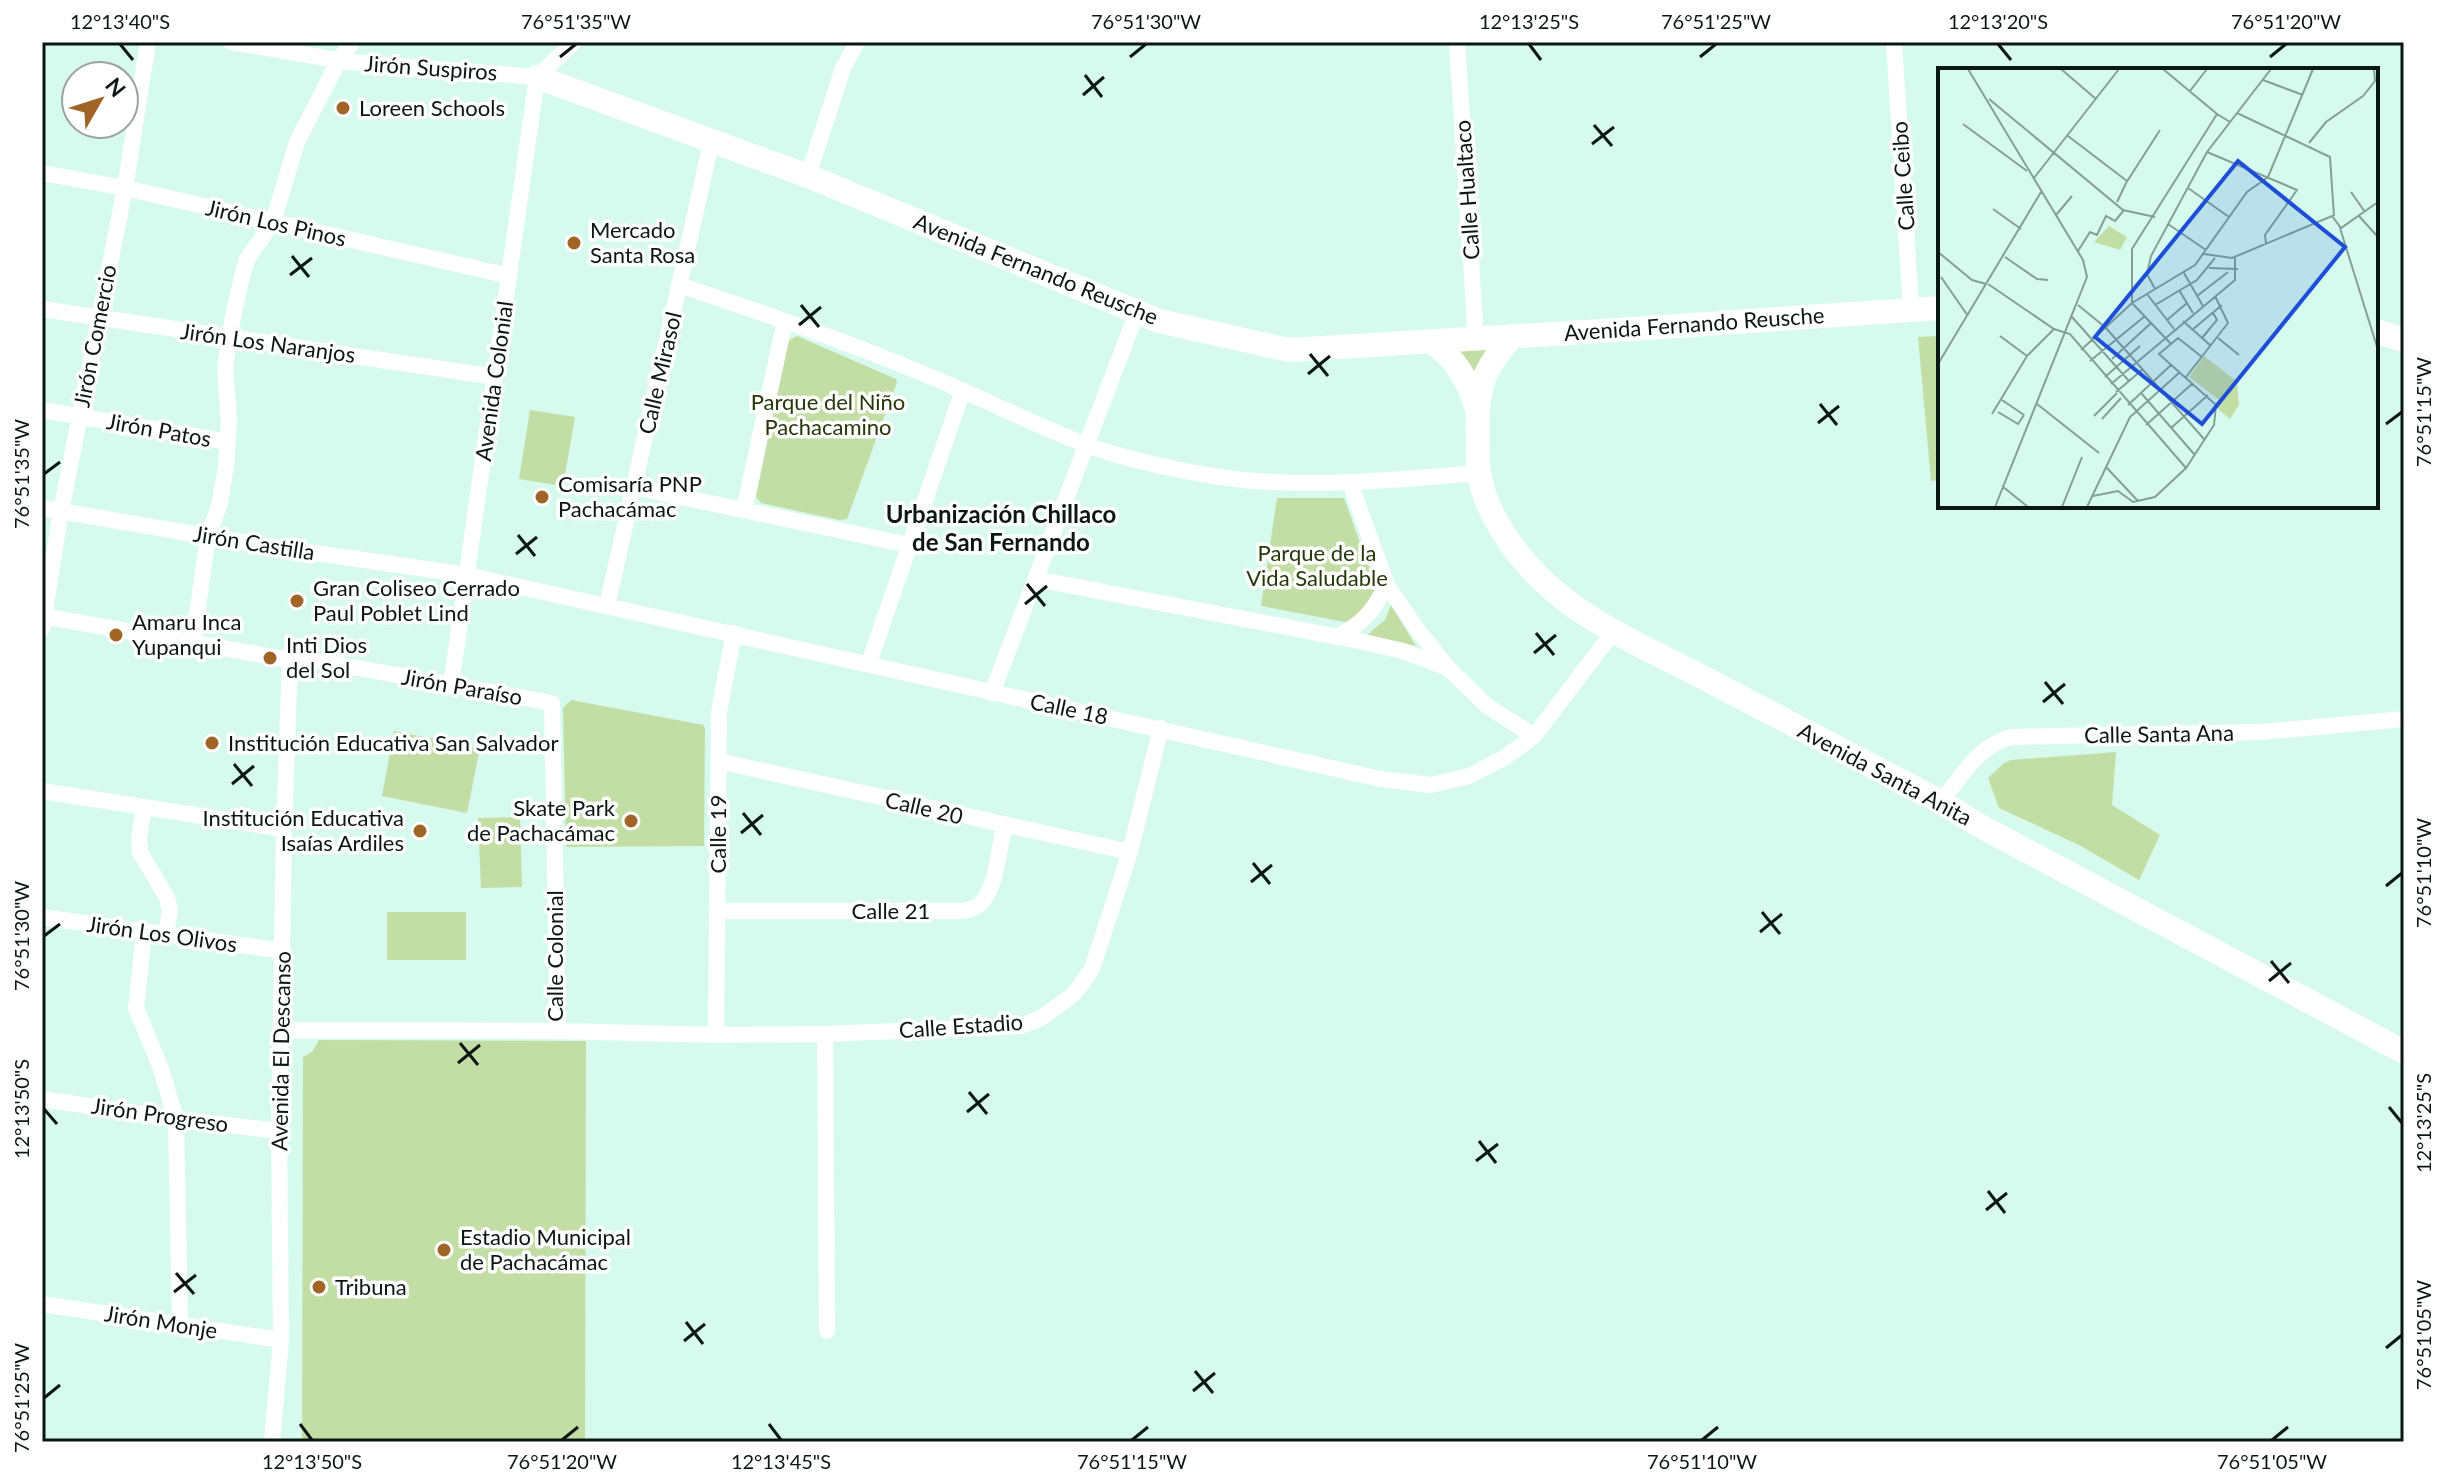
<svg xmlns="http://www.w3.org/2000/svg" width="2446" height="1484" viewBox="0 0 2446 1484" font-family="Lato,sans-serif">
<rect width="100%" height="100%" fill="#d6fbee"/>
<path fill="#c3dea4" d="M797,336L896,379L897,382L847,519L839,520L761,503L756,497L788,341Z
M1940,336V480L1931,481L1918,337Z
M1494,344L1477,382L1451,346Z
M530,410L575,417L563,486L519,479Z
M1277,498H1344L1368,565L1375,576L1376,597L1360,618L1345,622L1261,606Z
M1391,605L1416,646L1367,635L1385,620Z
M571,700L703,725L705,728L704,846L566,847L563,708Z
M394,731L480,748L467,813L382,796Z
M2116,752L2112,805L2160,835L2139,880L2081,846L1999,808L1988,778L2004,763L2011,760Z
M520,817L522,887L481,888L478,818Z
M387,912H466V960H387Z
M319,1040L586,1041L585,1442H302L303,1057L312,1052Z"/>
<g fill="none" stroke-linecap="round" stroke-linejoin="round">
<path stroke="#fff" stroke-width="16" d="M231,42L349,62L537,77
M1457,42L1476,339
M1894,42L1911,309
M537,77L574,42
M42,173L125,188L509,276
M808,176L843,68L857,42
M679,285C762,313 844,340 924,374C978,396 1030,423 1084,444C1121,458 1175,470 1213,476C1301,490 1391,480 1479,473
M42,309L495,377
M42,410L228,442
M1350,483L1387,585L1417,629L1448,668L1486,705L1534,736
M634,487L909,545
M42,508L253,544L467,575L1381,779L1431,785L1469,776L1504,758L1534,736L1614,631
M744,510L785,321
M1036,579L1364,642L1403,651L1448,668
M607,606L712,139
M42,616L290,660L297,657L552,703L558,1031
M42,629L61,511L125,188L148,42
M1337,637C1366,621 1371,613 1387,585
M193,643L208,536L220,503L226,466L229,422L225,366L234,311L242,277L247,259L273,222L297,142L339,60L352,42
M869,663L963,390
M451,686L537,77
M992,693L1137,312
M718,761L1130,852
M42,791L284,829
M1941,802C1962,776 1978,745 2012,737L2261,732L2404,719
M144,807L139,837L140,852L167,898L170,910L166,935
M717,911H961C968,910 974,909 979,905C997,890 999,847 1004,826
M42,917L283,951
M144,933L136,1008L160,1066L176,1119L180,1326
M281,1030L558,1031L716,1035L825,1034L1021,1026L1041,1018L1074,994L1092,969L1130,852L1161,728
M825,1034L827,1331
M716,1035L719,712L734,633
M42,1099L176,1119L279,1131
M42,1304L281,1340
M272,1442L281,1340L279,1131L284,829L290,660"/>
<path stroke="#fff" stroke-width="24" d="M537,77L808,176L1159,321L1289,350L1618,330L1940,308
M2376,331L2404,340
M1512,337C1479,373 1476,394 1478,442C1478,452 1477,462 1479,472C1483,504 1505,539 1526,563C1571,617 1643,646 1704,678C1783,719 1862,760 1941,802L1982,827L2404,1052
M1430,341C1455,357 1467,379 1476,406"/>
</g>
<path fill="none" stroke="#0a1713" stroke-width="3" d="M120,44L133,60M1529,44L1541,60M1998,44L2011,60M560,57L576,44M1130,57L1146,44M1700,57L1716,44M2270,57L2286,44M1085,75L1102,97M1083,95L1104,77M1594,125L1612,146M1592,144L1614,127M292,256L309,277M290,275L312,258M801,305L819,327M799,325L821,307M1310,354L1328,376M1308,374L1330,356M1820,404L1837,425M1818,423L1839,406M2386,424L2402,412M44,474L60,462M518,535L535,556M516,554L537,537M1027,584L1045,606M1025,604L1047,586M1536,633L1554,655M1534,653L1556,635M2045,682L2063,704M2043,702L2065,684M234,764L252,786M232,784L254,766M743,813L761,835M741,833L763,815M1253,863L1270,884M1251,882L1272,865M2386,886L2402,873M1762,912L1780,934M1760,932L1782,914M44,936L60,924M2271,961L2289,983M2269,981L2291,963M460,1043L478,1065M458,1063L480,1045M969,1092L987,1114M2389,1107L2402,1123M44,1109L57,1124M967,1112L989,1094M1479,1141L1496,1163M1476,1161L1498,1144M1988,1191L2005,1213M1986,1210L2007,1193M176,1273L194,1294M174,1292L196,1275M686,1322L703,1344M684,1341L705,1324M2386,1348L2402,1335M1195,1371L1213,1393M1193,1391L1215,1373M44,1398L60,1385M300,1424L312,1440M769,1424L781,1440M562,1440L578,1427M1132,1440L1148,1427M1702,1440L1718,1427M2272,1440L2288,1427"/>
<g fill="#a06427" stroke="#fff" stroke-width="3">
<circle cx="343" cy="108" r="8"/>
<circle cx="574" cy="243" r="8"/>
<circle cx="542" cy="497" r="8"/>
<circle cx="297" cy="601" r="8"/>
<circle cx="116" cy="635" r="8"/>
<circle cx="270" cy="658" r="8"/>
<circle cx="212" cy="743" r="8"/>
<circle cx="631" cy="821" r="8"/>
<circle cx="420" cy="831" r="8"/>
<circle cx="444" cy="1250" r="8"/>
<circle cx="319" cy="1287" r="8"/>
</g>
<g text-anchor="middle" stroke-width="7" stroke-linejoin="round" paint-order="stroke">
<g font-size="22" fill="#0a1713" stroke="#fff">
<text transform="translate(431 68) rotate(4)" y="8">Jirón Suspiros</text>
<text transform="translate(1903 176) rotate(-94)" y="8">Calle Ceibo</text>
<text transform="translate(1467 190) rotate(-94)" y="8">Calle Hualtaco</text>
<text transform="translate(276 223) rotate(13)" y="8">Jirón Los Pinos</text>
<text transform="translate(1036 269) rotate(22)" y="8">Avenida Fernando Reusche</text>
<text transform="translate(1694 324) rotate(-4)" y="8">Avenida Fernando Reusche</text>
<text transform="translate(95 336) rotate(-79)" y="8">Jirón Comercio</text>
<text transform="translate(268 343) rotate(8)" y="8">Jirón Los Naranjos</text>
<text transform="translate(660 373) rotate(-77)" y="8">Calle Mirasol</text>
<text transform="translate(494 381) rotate(-82)" y="8">Avenida Colonial</text>
<text transform="translate(159 430) rotate(10)" y="8">Jirón Patos</text>
<text transform="translate(254 543) rotate(9)" y="8">Jirón Castilla</text>
<text transform="translate(462 687) rotate(10)" y="8">Jirón Paraíso</text>
<text transform="translate(1069 709) rotate(12)" y="8">Calle 18</text>
<text transform="translate(2159 734) rotate(-1)" y="8">Calle Santa Ana</text>
<text transform="translate(1885 774) rotate(28)" y="8">Avenida Santa Anita</text>
<text transform="translate(924 808) rotate(13)" y="8">Calle 20</text>
<text transform="translate(718 834) rotate(-90)" y="8">Calle 19</text>
<text x="891" y="919">Calle 21</text>
<text transform="translate(162 934) rotate(8)" y="8">Jirón Los Olivos</text>
<text transform="translate(555 956) rotate(-90)" y="8">Calle Colonial</text>
<text transform="translate(961 1026) rotate(-4)" y="8">Calle Estadio</text>
<text transform="translate(281 1051) rotate(-89)" y="8">Avenida El Descanso</text>
<text transform="translate(160 1115) rotate(8)" y="8">Jirón Progreso</text>
<text transform="translate(161 1322) rotate(9)" y="8">Jirón Monje</text>
</g>
<g font-size="22" fill="#0a1713" stroke="#fff" text-anchor="start">
<text x="359" y="116">Loreen Schools</text>
<text x="590" y="238">Mercado<tspan x="590" dy="25">Santa Rosa</tspan></text>
<text x="558" y="492">Comisaría PNP<tspan x="558" dy="25">Pachacámac</tspan></text>
<text x="313" y="596">Gran Coliseo Cerrado<tspan x="313" dy="25">Paul Poblet Lind</tspan></text>
<text x="132" y="630">Amaru Inca<tspan x="132" dy="25">Yupanqui</tspan></text>
<text x="286" y="653">Inti Dios<tspan x="286" dy="25">del Sol</tspan></text>
<text x="228" y="751">Institución Educativa San Salvador</text>
<text x="615" y="816" text-anchor="end">Skate Park<tspan x="615" dy="25">de Pachacámac</tspan></text>
<text x="404" y="826" text-anchor="end">Institución Educativa<tspan x="404" dy="25">Isaías Ardiles</tspan></text>
<text x="460" y="1245">Estadio Municipal<tspan x="460" dy="25">de Pachacámac</tspan></text>
<text x="335" y="1295">Tribuna</text>
</g>
<g font-size="22" fill="#263808" stroke="#fff">
<text x="828" y="410">Parque del Niño<tspan x="828" dy="25">Pachacamino</tspan></text>
<text x="1317" y="561">Parque de la<tspan x="1317" dy="25">Vida Saludable</tspan></text>
</g>
<g font-size="24" font-weight="bold" fill="#0a1713" stroke="#fff">
<text x="1001" y="523">Urbanización Chillaco<tspan x="1001" dy="28">de San Fernando</tspan></text>
</g>
</g>
<g transform="translate(1938 68)">
<rect width="440" height="440" fill="#d6fbee"/>
<path d="M171,158L189,169L182,182L156,174ZM266,288L297,312L281,332L251,309ZM299,313L301,337L292,351L279,340Z" fill="#c3dea4"/>
<path fill="none" stroke="#84a096" stroke-width="2" d="M30,1L145,192L149,209L57,439M123,1L158,31M225,1L279,46M325,12L365,27M252,23L269,1M51,31L185,142L217,149M299,45L392,89L396,148M25,56L89,103M130,68L189,113L179,134M371,75L388,54L425,28L437,13L436,1M269,84L359,122L327,167L328,176M96,110L181,1M188,115L222,62M250,120L291,149M413,124L427,144M55,141L83,161M118,147L134,128M421,148L440,169M230,156L268,182M402,160L440,282M140,183L152,164L159,167L168,148L177,153L186,142M0,184L34,212L48,216M266,186L294,190L394,148L403,160L440,134M67,189L99,211L110,212M271,200L300,201M246,205L265,238M3,209L30,248M50,216L116,261L132,266L248,400M217,221L209,206L213,188L269,84L333,1M241,222L255,245M209,226L236,261M259,228L290,204M194,235V181L279,46L292,54M194,235L233,276M140,237L168,260L266,371M217,237L259,212L277,190M134,249L191,313M229,252L249,235M245,253L273,278M254,262L284,237M62,268L89,288M264,270L279,252L275,245M280,270L301,287M143,282L194,235L257,197L309,124L330,109L375,1M264,289L240,270L221,286L278,337M174,291L213,255M152,293L207,248M0,296L103,124M167,309L202,278M248,309L290,255L277,228M173,316L297,212V190M178,324L204,302M203,325L256,386M64,332L86,347M99,336L161,385M279,336L296,316M190,337L233,297M60,344L80,356L86,347M54,346L89,288L116,261M156,348L179,325M164,351L183,330M208,357L255,315M233,360L270,327M168,399L200,433M64,418L90,439M155,428L180,423L195,434L217,429L248,400L276,357L278,337M124,439L144,389M149,439L192,349L242,304"/>
<path fill="#1d4ed8" fill-opacity="0.15" stroke="#1d4ed8" stroke-width="4" d="M300,93L407,179L264,356L157,269Z"/>
<rect width="440" height="440" fill="none" stroke="#0a1713" stroke-width="4"/>
</g>
<rect width="2446" height="1484" fill="none" stroke="#ffffff" stroke-width="88"/>
<g transform="translate(100 100) rotate(51)"><circle r="38" fill="#ffffff" stroke="#9da2a1" stroke-width="2"/>
<path d="M0-6L14 30L0 20L-14 30Z" fill="#a06427"/>
<text y="-12" font-size="22" font-weight="bold" text-anchor="middle" fill="#0a1713">N</text>
</g>
<rect x="44" y="44" width="2358" height="1396" fill="none" stroke="#0a1713" stroke-width="3"/>
<g font-size="20" text-anchor="middle" fill="#0a1713">
<text x="120" y="29">12°13'40"S</text>
<text x="576" y="29">76°51'35"W</text>
<text x="1146" y="29">76°51'30"W</text>
<text x="1529" y="29">12°13'25"S</text>
<text x="1716" y="29">76°51'25"W</text>
<text x="1998" y="29">12°13'20"S</text>
<text x="2286" y="29">76°51'20"W</text>
<text transform="translate(2424 412) rotate(-90)" y="7">76°51'15"W</text>
<text transform="translate(22 474) rotate(-90)" y="7">76°51'35"W</text>
<text transform="translate(2424 873) rotate(-90)" y="7">76°51'10"W</text>
<text transform="translate(22 936) rotate(-90)" y="7">76°51'30"W</text>
<text transform="translate(22 1109) rotate(-90)" y="7">12°13'50"S</text>
<text transform="translate(2424 1123) rotate(-90)" y="7">12°13'25"S</text>
<text transform="translate(2424 1335) rotate(-90)" y="7">76°51'05"W</text>
<text transform="translate(22 1398) rotate(-90)" y="7">76°51'25"W</text>
<text x="312" y="1469">12°13'50"S</text>
<text x="562" y="1469">76°51'20"W</text>
<text x="781" y="1469">12°13'45"S</text>
<text x="1132" y="1469">76°51'15"W</text>
<text x="1702" y="1469">76°51'10"W</text>
<text x="2272" y="1469">76°51'05"W</text>
</g>
</svg>
